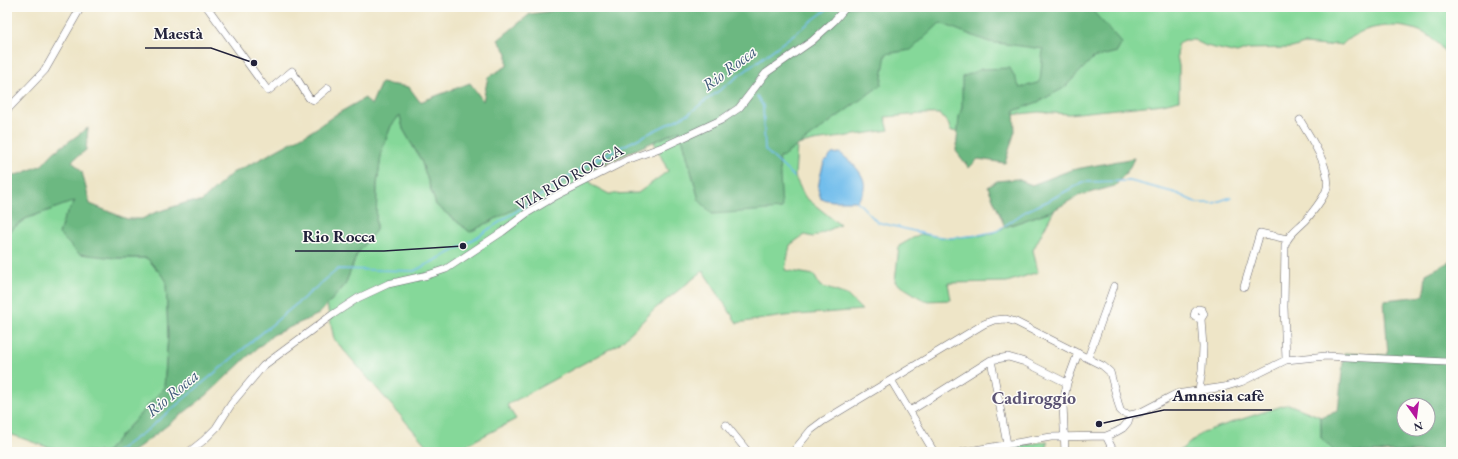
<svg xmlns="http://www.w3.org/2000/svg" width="1458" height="459" viewBox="0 0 1458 459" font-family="'EB Garamond',serif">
<rect width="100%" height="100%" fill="#fdfcf7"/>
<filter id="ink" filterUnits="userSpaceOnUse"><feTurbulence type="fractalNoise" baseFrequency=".025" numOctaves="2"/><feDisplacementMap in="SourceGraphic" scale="8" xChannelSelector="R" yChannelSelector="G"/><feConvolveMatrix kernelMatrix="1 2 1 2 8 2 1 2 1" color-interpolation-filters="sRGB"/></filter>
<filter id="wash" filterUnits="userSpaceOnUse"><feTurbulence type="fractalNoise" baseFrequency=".012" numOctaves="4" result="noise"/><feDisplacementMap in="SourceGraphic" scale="16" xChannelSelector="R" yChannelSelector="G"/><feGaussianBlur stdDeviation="0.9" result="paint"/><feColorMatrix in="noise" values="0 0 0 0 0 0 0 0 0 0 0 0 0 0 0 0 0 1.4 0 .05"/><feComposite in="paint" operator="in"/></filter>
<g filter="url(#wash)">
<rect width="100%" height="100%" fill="#eee5c7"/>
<path fill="#85d899" stroke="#547d6a" d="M719,7H1451V58C1444,53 1440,44 1432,38C1409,20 1362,22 1342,45L1335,44L1326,46L1304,44L1292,48L1248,49L1237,53L1206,46L1194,40H1184L1178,45L1177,56L1179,66V100L1163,104L1069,114L1039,112L1010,115L959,132L950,131L949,125L940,114C922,113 904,116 885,117L889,130L814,141L797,145L795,177L805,197L840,225L813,237L804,235L790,245L785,270L814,275L820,286L847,295L862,310L784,316L737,323L703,271L656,308L619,344L507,405L516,419L453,452H432L334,339L327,305L345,285L357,254L376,230L377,184L382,150L391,126L400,114L403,129L421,160L436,205L470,232L586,172L592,185L609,194L638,193L668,171L654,142L680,130L699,200L779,159L857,102Z
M76,200L64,218L59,234L79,253L115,258H147L166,280L168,336L164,388L106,452H62L60,449L44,446L7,433V233L25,219Z
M1054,210L1033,250L1038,272L1007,282L948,283L951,300L925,301L895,282L899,246L920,234L950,238L990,234L1005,227Z
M1288,404L1321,417V438L1335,452H1267L1240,448L1215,452H1178L1203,432Z
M1047,441V452H1002L1001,450Z"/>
<path fill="#6cb881" stroke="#476d5e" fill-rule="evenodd" d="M556,7H982L989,10L991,7H1089L1122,43L1117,52L1093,58L1064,88L1038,102L1014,111L1015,131L1005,163L978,159L969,168L956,151L959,117L962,107V77L981,69L1010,68L1020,88L1040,82L1043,49L989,42L940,23L911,50L886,54L881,85L779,159L782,209L712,214L699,200L680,130L592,169L470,232L436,205L421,160L403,129L400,115L391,126L382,150L377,184L376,230L357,254L345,285L319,314L273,335L247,357L207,395L135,450L130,452H106L164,388L168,336L166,280L147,258H115L79,254L59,234L64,218L75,201L25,219L7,233V176L20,174L42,165L54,152L88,128L86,150L72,161L82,172L90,204L127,219H142L154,213L188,202H201L232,173L255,162L312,131L335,115L365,98L371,105L381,83L409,87L420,102L470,83L483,101L488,77L507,66V53L498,40L530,14L552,11Z
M1134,158L1129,169L1115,186L1078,196L1054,210L1005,227L988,187L997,181L1017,179L1032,185L1071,170Z
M1451,261V448L1449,452H1335L1321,438V417L1338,411L1344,353L1388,355L1384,300L1424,296L1426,274ZM1404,405H1428V429H1404Z"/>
<path fill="#72beec" stroke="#4a7094" d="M840,153C856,166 875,182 857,201H833L821,199L818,189L820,177L824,162L832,154Z"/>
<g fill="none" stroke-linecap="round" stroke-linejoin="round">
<path stroke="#72beec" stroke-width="1.5" d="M757,96L763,106L765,150L794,177
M857,201L877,222L934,236L950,238L979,235L997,231L1026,211L1048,201L1083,182L1130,181L1176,193L1197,203H1214L1231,197
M116,452L147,430L338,269L414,271L463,246L595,160L688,114L830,7"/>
</g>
</g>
<g filter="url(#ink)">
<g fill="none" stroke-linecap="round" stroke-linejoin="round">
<g stroke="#69666c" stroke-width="8">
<path id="street" d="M207,7L268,91L292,71L309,98L314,100L328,88
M7,110L45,70L81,7
M1244,287L1260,233L1287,239
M1088,358L1114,286
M991,360L1007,444
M1286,360L1284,307L1285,245C1288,234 1299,228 1307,219C1313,211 1322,201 1326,191C1334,172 1310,137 1300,120
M891,380L934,452
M1199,390L1202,370L1203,347L1201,319L1204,314L1202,310L1198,309L1195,312L1194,316L1197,318L1201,319
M910,411L991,360L1008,357L1025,362L1067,383
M726,425L748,452
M1106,436L1114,452
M189,452L204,440L216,428L232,403L263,366L332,315L358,298L388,284L428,275L446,269L502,232L527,213L554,197L627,160L665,146L721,120L739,108L766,73L812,41L834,21L846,7
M793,452L811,430L823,421L984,324L994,320L1006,319L1016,322L1103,366L1110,372L1120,410L1123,413L1130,415L1139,413L1168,398L1176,394L1224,387L1241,382L1286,360L1326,356L1446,362L1451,359
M963,452L1051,437L1106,436L1116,432L1123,428L1128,422L1130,415
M1065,452L1063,404L1067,383L1078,353"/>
</g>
<use href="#street" stroke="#fff" stroke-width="7"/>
</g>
</g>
<g text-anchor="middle" stroke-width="3" stroke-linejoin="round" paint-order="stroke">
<g font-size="16" fill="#22223b" stroke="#fdfcf7">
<text transform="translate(569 177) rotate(-29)" y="6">VIA RIO ROCCA</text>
</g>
<g font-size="17" font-style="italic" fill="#3e5979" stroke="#fdfcf7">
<text transform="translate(729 68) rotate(-37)" y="6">Rio Rocca</text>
<text transform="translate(172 393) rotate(-40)" y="6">Rio Rocca</text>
</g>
<g font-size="18" font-weight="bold" fill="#5c5474" stroke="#fdfcf7">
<text x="1034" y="404">Cadiroggio</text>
</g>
</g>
<path fill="none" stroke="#22223b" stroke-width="1.5" d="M254 63L211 48H145M463 246L384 251H295M1099 424L1164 410H1272"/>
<g fill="#22223b" stroke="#fdfcf7" stroke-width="1.5">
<circle cx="254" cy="63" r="4"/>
<circle cx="463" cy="246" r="4"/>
<circle cx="1099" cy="424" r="4"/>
</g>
<g font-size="17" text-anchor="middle" font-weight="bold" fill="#22223b" stroke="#fdfcf7" stroke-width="3" stroke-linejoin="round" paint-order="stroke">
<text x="178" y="39">Maestà</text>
<text x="339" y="242">Rio Rocca</text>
<text x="1218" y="401">Amnesia cafè</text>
</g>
<rect width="1458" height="459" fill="none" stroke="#fdfcf7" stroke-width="24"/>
<g transform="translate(1416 417) rotate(166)"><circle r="19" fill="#fdfcf7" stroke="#a5a5ac"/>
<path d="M0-3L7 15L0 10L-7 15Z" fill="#b5179e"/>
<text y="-6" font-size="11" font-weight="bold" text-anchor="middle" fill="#22223b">N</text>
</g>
</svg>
